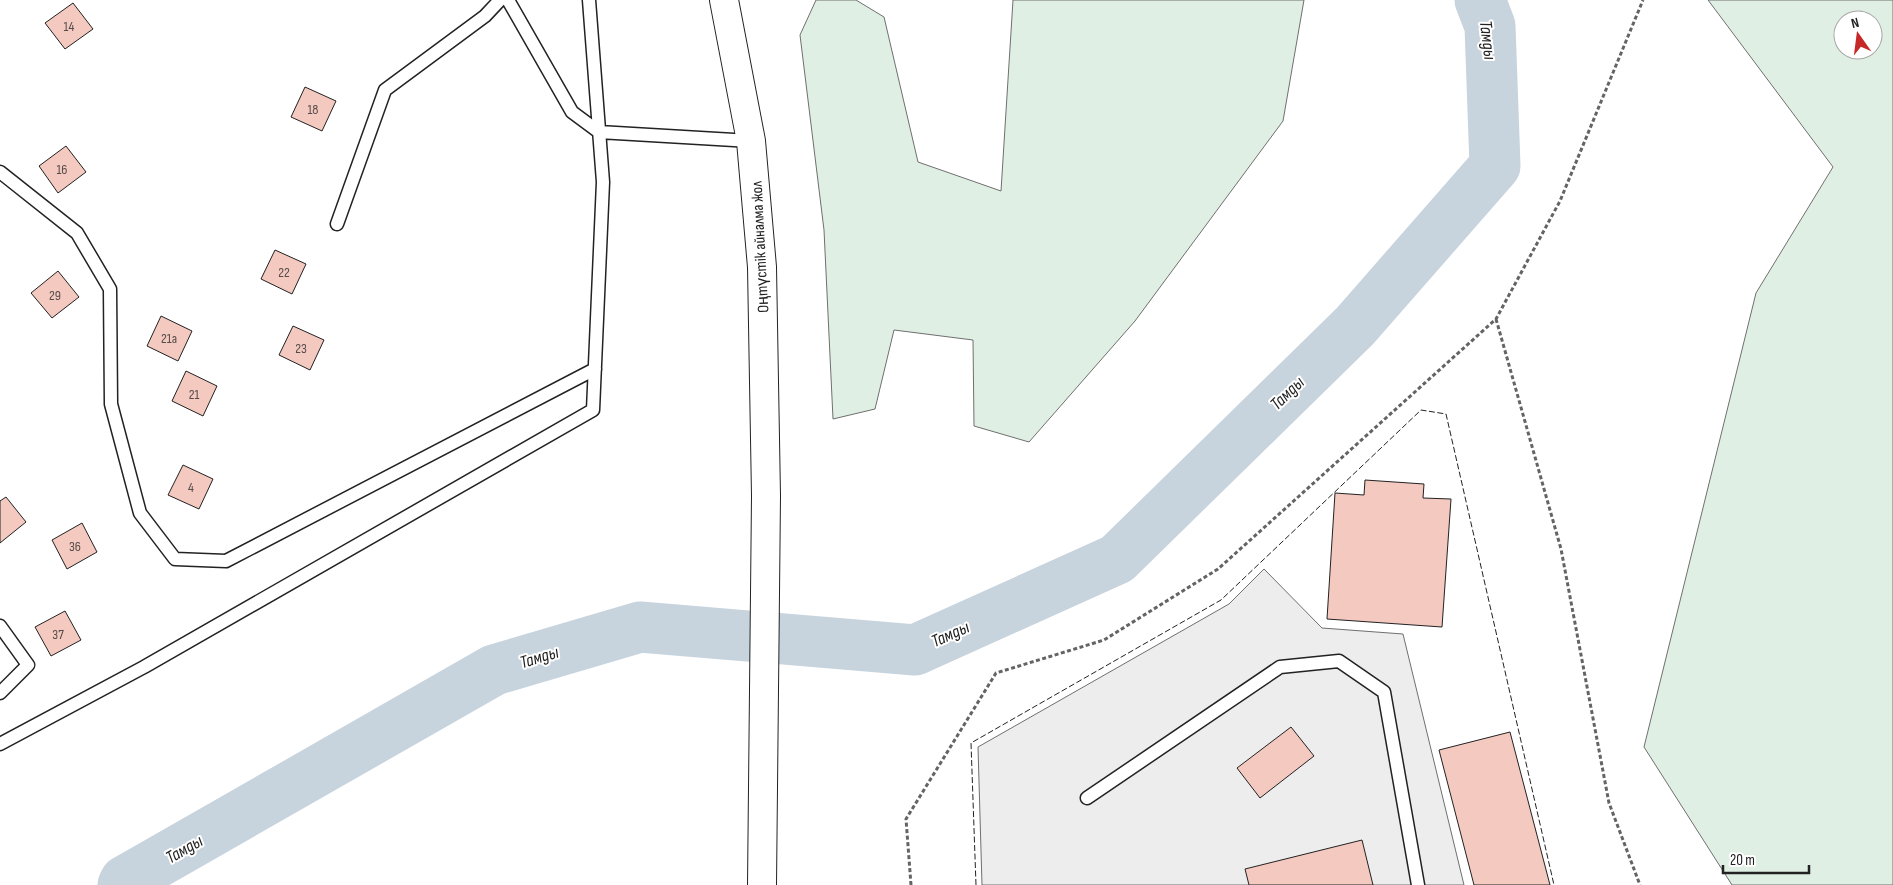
<svg xmlns="http://www.w3.org/2000/svg" width="1893" height="885" viewBox="0 0 1893 885" font-family="'Sofia Sans Condensed',sans-serif">
<rect width="100%" height="100%" fill="#fff"/>
<path fill="#e0efe3" stroke="#6f6f6f" fill-rule="evenodd" d="M816,0H856L884,17L918,162L1001,191L1013,0H1304L1283,121L1135,321L1029,442L974,426L973,340L894,330L875,409L833,419L824,230L800,35Z
M1708,0H1893V885H1732L1644,747L1756,293L1833,167ZM1843,20H1873V50H1843Z"/>
<path fill="#ededed" stroke="#6f6f6f" d="M1264,569L1322,628L1403,634L1464,885H982L978,747L1229,604Z"/>
<g fill="none" stroke-linecap="round" stroke-linejoin="round">
<path stroke="#c7d3dd" stroke-width="51" d="M123,885L125,881L494,670L640,627L915,650L1117,559L1355,326L1495,166L1490,26L1480,0"/>
</g>
<path fill="#f3c9c0" stroke="#222" d="M73,3L93,29L65,49L45,23Z
M305,87L336,101L322,131L291,117Z
M66,146L86,172L58,193L39,166Z
M275,250L306,264L292,294L261,279Z
M58,271L79,297L52,318L31,293Z
M161,316L192,331L178,361L147,346Z
M293,326L324,340L310,370L279,355Z
M186,371L217,386L203,416L172,401Z
M183,465L213,479L199,509L168,495Z
M1365,480L1424,484L1423,498L1451,499L1442,627L1327,619L1335,493L1364,495Z
M6,497L26,522L0,543V501Z
M82,523L97,552L67,569L52,540Z
M65,611L81,640L51,656L35,627Z
M1291,727L1314,756L1260,798L1237,768Z
M1510,732L1550,885H1474L1439,750Z
M1362,840L1373,885H1249L1245,869Z"/>
<g fill="none" stroke-linecap="round" stroke-linejoin="round">
<g stroke="#222" stroke-width="15">
<path id="service" d="M508,0L572,112L599,132L751,141
M0,172L77,233L110,289L111,404L140,513L175,559L226,561L595,369
M337,224L385,90L485,16L500,0
M0,626L28,665L0,693
M0,744L144,667L593,410L603,182L589,0
M1087,798L1280,667L1339,661L1384,692L1418,885"/>
</g>
<g stroke="#222" stroke-width="30">
<path id="trunk" d="M724,0L751,141L762,267L766,496L762,885"/>
</g>
<path stroke="#646464" stroke-width="3" stroke-dasharray="4 2.5" stroke-linecap="butt" d="M1496,319L1561,549L1609,803L1640,885
M911,885L906,819L996,673L1104,640L1218,569L1496,319L1560,201L1643,0"/>
<use href="#service" stroke="#fff" stroke-width="12"/>
<use href="#trunk" stroke="#fff" stroke-width="28"/>
<path stroke="#222" stroke-width="1" stroke-dasharray="6 2.5" stroke-linecap="butt" d="M976,885L971,743L1221,600L1421,410L1446,414L1554,885"/>
</g>
<g text-anchor="middle" stroke-width="4" stroke-linejoin="round" paint-order="stroke">
<g font-size="14" fill="#564c4a">
<text x="69" y="31">14</text>
<text x="313" y="114">18</text>
<text x="62" y="174">16</text>
<text x="284" y="277">22</text>
<text x="55" y="300">29</text>
<text x="169" y="343">21а</text>
<text x="301" y="353">23</text>
<text x="194" y="399">21</text>
<text x="191" y="492">4</text>
<text x="75" y="551">36</text>
<text x="58" y="639">37</text>
</g>
<g font-size="16" fill="#222" stroke="#fff">
<text transform="translate(759 247) rotate(-93)" y="6">Оңтүстік айналма жол</text>
</g>
<g font-size="18" font-style="italic" fill="#222" stroke="#fff">
<text transform="translate(1488 40) rotate(83)" y="6">Тамды</text>
<text transform="translate(1287 393) rotate(-44)" y="6">Тамды</text>
<text transform="translate(950 634) rotate(-24)" y="6">Тамды</text>
<text transform="translate(539 657) rotate(-17)" y="6">Тамды</text>
<text transform="translate(184 849) rotate(-30)" y="6">Тамды</text>
</g>
</g>
<g transform="translate(1858 35) rotate(346)"><circle r="24" fill="#ffffff" stroke="#a7a7a7"/>
<path d="M0-4L9 19L0 12L-9 19Z" fill="#c62828"/>
<text y="-8" font-size="14" font-weight="bold" text-anchor="middle" fill="#222222">N</text>
</g>
<path d="M1723 865v8h86v-8" fill="none" stroke="#222222" stroke-width="2.5"/>
<text x="1730" y="865" font-size="15" fill="#222222" stroke="#ffffff" stroke-width="4" paint-order="stroke">20 m</text>
</svg>
